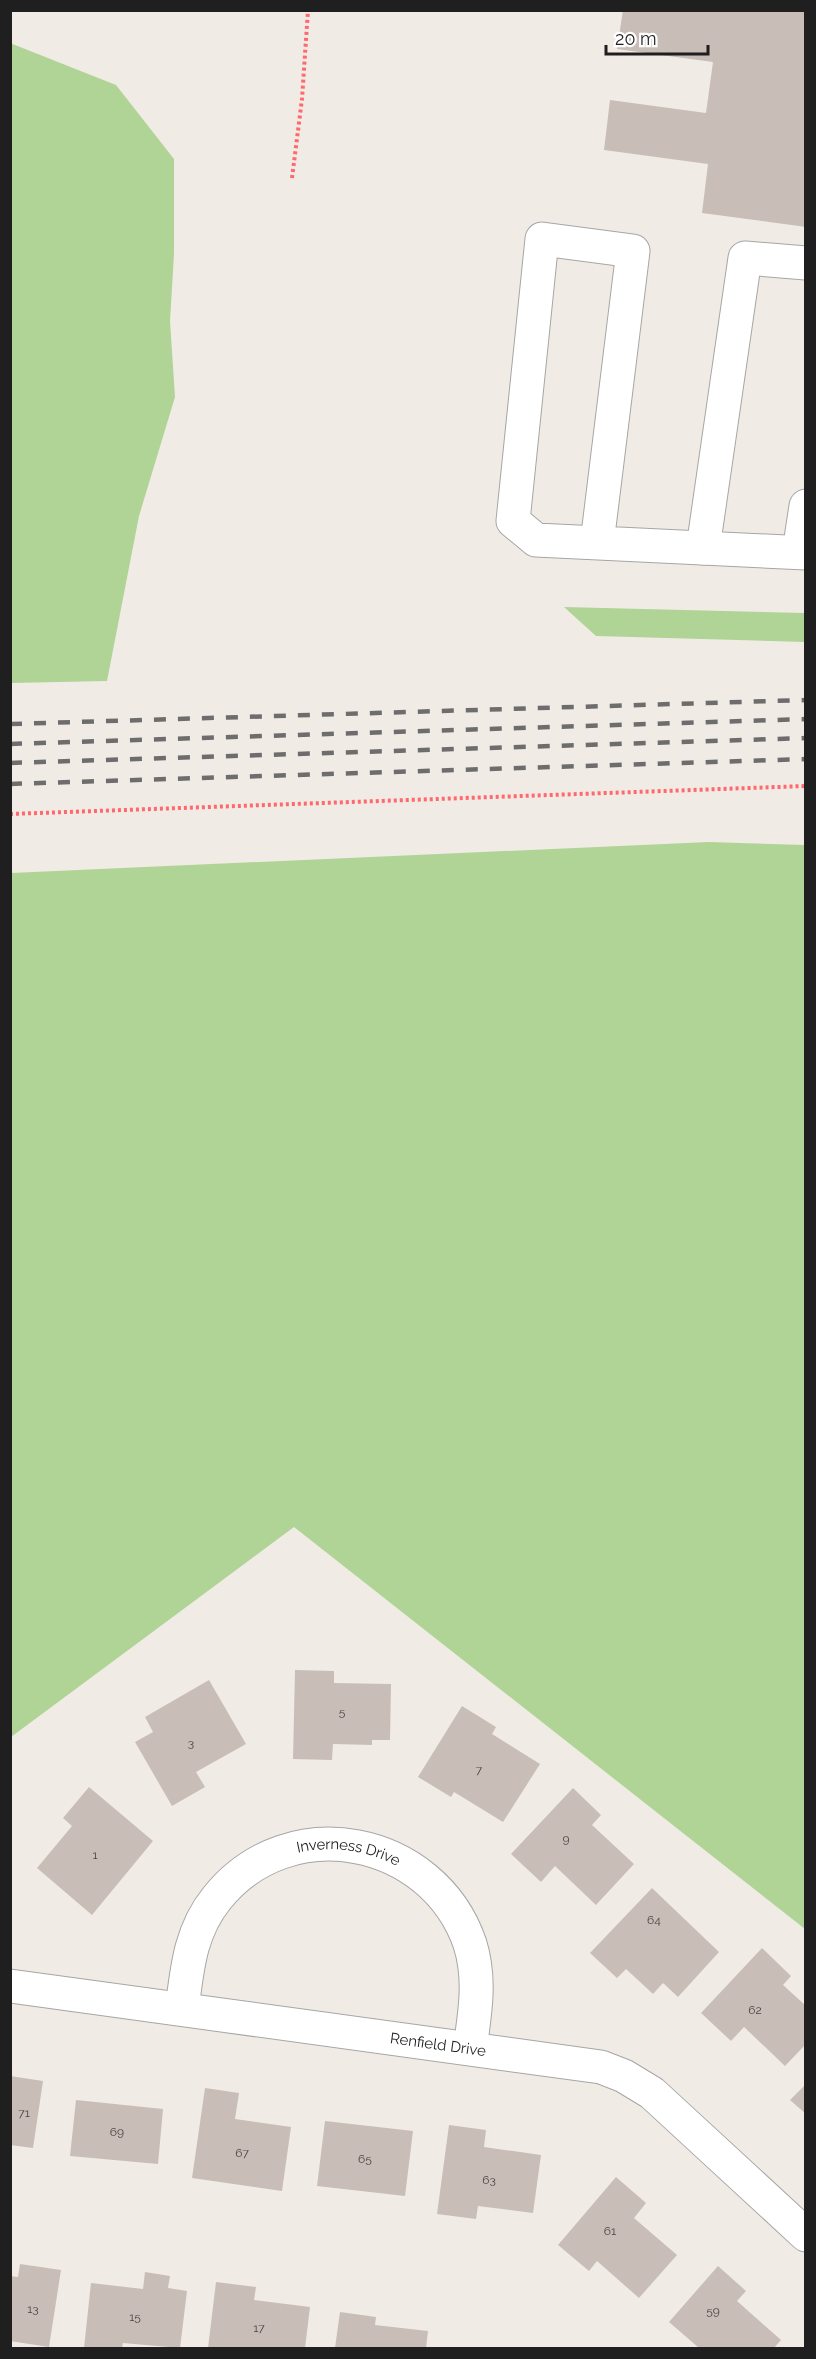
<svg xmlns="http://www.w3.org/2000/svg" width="816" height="2359" viewBox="0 0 816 2359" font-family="Raleway,sans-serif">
<rect width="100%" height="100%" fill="#f1ebe5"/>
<path fill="#b0d496" d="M10,43L116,85L174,159V254L170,321L175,397L139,516L107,681L11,683Z
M564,607L805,613V642L596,636Z
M709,842L805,845V1929L294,1527L11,1737V873Z"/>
<path fill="#c9bdb7" d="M623,10H806V227L702,213L708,164L604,150L610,100L706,113L713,62L617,49Z
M295,1670L334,1671V1683L391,1684L390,1740H372V1745L333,1744L332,1760L293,1759Z
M209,1680L246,1744L196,1772L205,1787L172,1806L135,1742L153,1732L145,1717Z
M462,1706L496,1727L492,1734L540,1764L503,1822L454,1792L451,1797L418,1777Z
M89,1787L153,1841L92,1915L37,1868L72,1826L63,1818Z
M573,1788L601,1815L592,1825L634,1864L596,1905L555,1866L541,1882L511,1854Z
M652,1888L719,1952L678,1997L663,1983L653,1994L626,1969L617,1978L590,1953Z
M762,1948L791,1976L783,1985L806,2006V2044L785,2066L744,2027L731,2041L701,2013Z
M10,2076L43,2081L33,2148L10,2145Z
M806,2084V2114L790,2100Z
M205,2088L239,2093L235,2119L291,2127L282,2191L192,2178Z
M76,2100L163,2109L158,2164L70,2156Z
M325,2121L413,2131L405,2196L317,2186Z
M449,2125L486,2130L484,2147L541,2155L533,2213L478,2206L476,2219L437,2214Z
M616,2177L646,2203L634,2218L677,2255L639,2298L597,2261L589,2271L558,2245Z
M20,2264L61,2270L49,2347L10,2341V2276L18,2277Z
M718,2266L746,2291L737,2301L781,2340L774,2348H699L669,2322Z
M145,2272L170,2276L168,2288L187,2291L180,2348L123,2343L122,2348H84L91,2283L143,2289Z
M216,2282L256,2287L254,2300L310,2307L305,2348H208Z
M340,2312L376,2317L375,2325L428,2331L426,2348H335Z"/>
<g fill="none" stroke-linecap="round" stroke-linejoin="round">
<g stroke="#a6a6a6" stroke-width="35">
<g id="minor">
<path d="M597,543L633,251L542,239L513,521L536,540L806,553"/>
<path d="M703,548L745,258L806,263"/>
<path d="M799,552L806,506"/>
<path id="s1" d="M10,1986L601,2067L624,2076L652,2093L806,2235"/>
<path id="s2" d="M182,2009C187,1969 190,1931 217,1898C289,1808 433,1836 470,1944C481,1979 475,2013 470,2048"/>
</g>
</g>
<path stroke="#ff686d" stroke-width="4" stroke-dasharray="3 3" stroke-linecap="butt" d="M292,178L302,99L308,10
M10,814L806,786"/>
<use href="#minor" stroke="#fff" stroke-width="33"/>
<path stroke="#6d6d6d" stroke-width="4.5" stroke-dasharray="12 12" stroke-linecap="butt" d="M10,724L806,700
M10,744L806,719
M10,763L806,738
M10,784L806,759"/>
</g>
<g text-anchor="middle" stroke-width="6" stroke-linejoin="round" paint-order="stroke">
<g font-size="12" fill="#4a4645">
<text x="342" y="1716">5</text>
<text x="191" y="1747">3</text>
<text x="479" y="1774">7</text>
<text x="566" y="1843">9</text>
<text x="95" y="1859">1</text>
<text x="654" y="1924">64</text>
<text x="755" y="2014">62</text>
<text x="24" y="2117">71</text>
<text x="117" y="2136">69</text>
<text x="242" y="2157">67</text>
<text x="365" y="2163">65</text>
<text x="489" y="2184">63</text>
<text x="610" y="2235">61</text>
<text x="33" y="2313">13</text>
<text x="713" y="2315">59</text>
<text x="135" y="2321">15</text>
<text x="259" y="2332">17</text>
</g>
<g font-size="15" fill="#1f1f1f" stroke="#fff">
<text dy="5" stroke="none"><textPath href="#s2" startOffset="267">Inverness Drive</textPath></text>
<text dy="5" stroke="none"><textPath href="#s1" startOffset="432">Renfield Drive</textPath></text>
</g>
</g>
<rect width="816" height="2359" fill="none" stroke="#1f1f1f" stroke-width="24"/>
<path d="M606 45v9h102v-9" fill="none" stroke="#1f1f1f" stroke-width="3"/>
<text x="615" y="45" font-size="18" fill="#1f1f1f" stroke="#ffffff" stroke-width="4.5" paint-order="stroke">20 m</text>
</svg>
